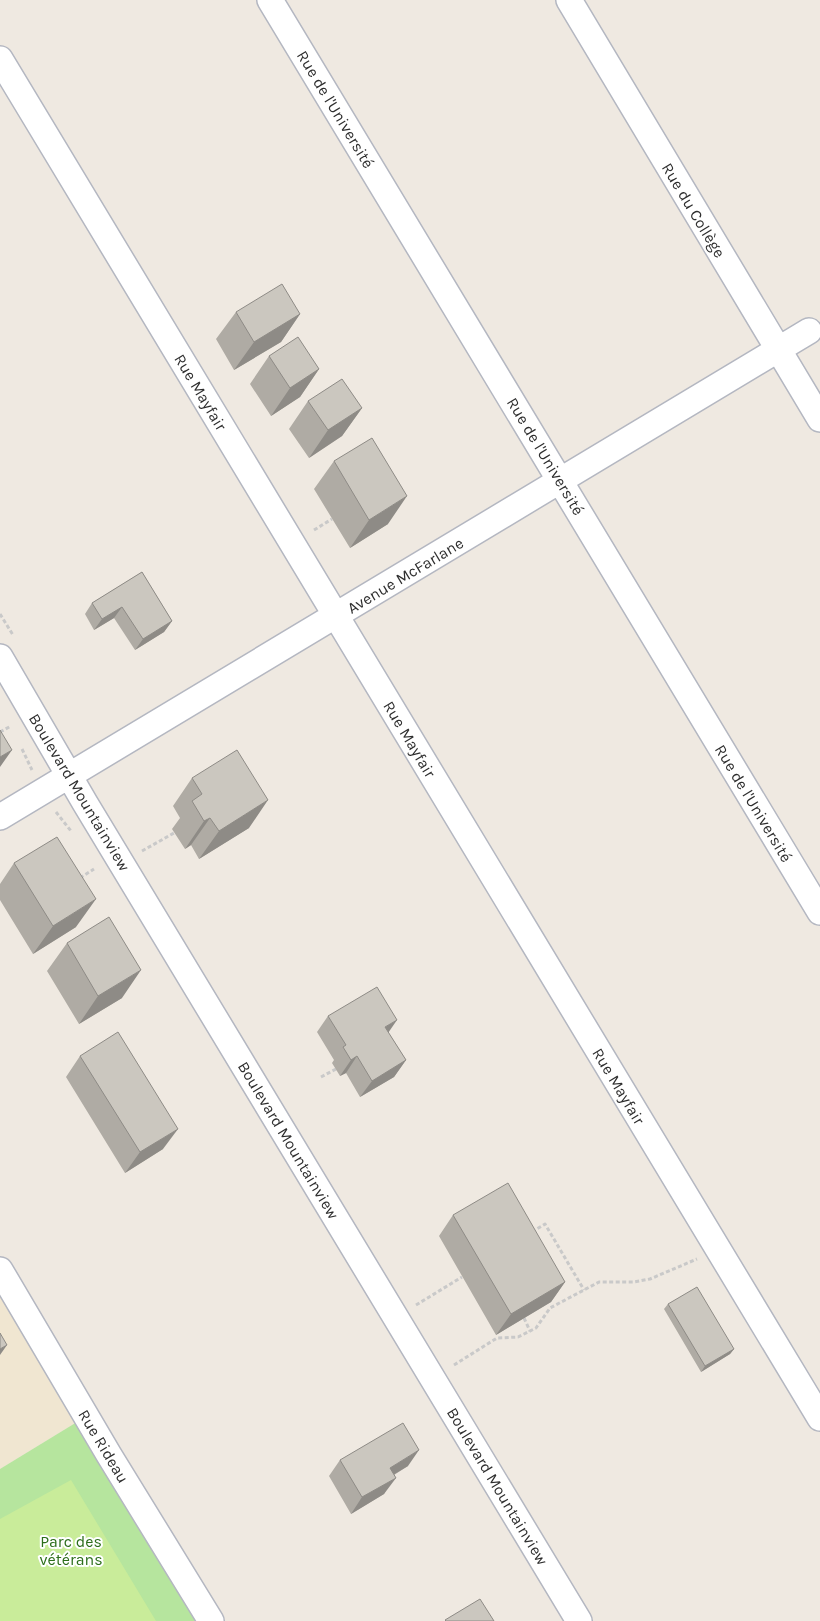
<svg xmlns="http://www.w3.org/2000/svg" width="820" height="1621" viewBox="0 0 820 1621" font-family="Karla,sans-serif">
<rect width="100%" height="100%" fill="#efe9e1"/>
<path fill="#f0e6d1" d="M0,1295L77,1422L0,1469Z"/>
<path fill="#b6e59e" d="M77,1422L196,1621H0V1469Z"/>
<path fill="#c9ec9a" d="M71,1480L156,1621H0V1519Z"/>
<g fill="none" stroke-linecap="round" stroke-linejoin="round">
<g stroke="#b4b7c1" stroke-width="28">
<path id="minor" d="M270,0L820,912
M569,0L820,419
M0,59L820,1418
M0,657L85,803L579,1621
M0,817L809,331
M0,1270L109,1455L211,1621"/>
</g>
<path stroke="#c9c9c9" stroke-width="3" stroke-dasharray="4 2.5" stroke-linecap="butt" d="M314,530L332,519
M0,614L13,635
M0,732L11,726
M22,749L32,770
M56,812L71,831
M142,851L174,833
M80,878L94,869
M321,1077L336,1069
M532,1232L545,1224L584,1290
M416,1305L462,1277
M524,1318L530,1331
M454,1365L497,1338L518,1337L536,1328L550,1308L599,1282H634L650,1279L697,1259"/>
<use href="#minor" stroke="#fff" stroke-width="25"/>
</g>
<path fill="#afaba4" d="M236,312L300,314L281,342L234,370L216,339Z
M269,356L319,369L300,397L271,416L250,384Z
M308,401L362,408L342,436L309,458L289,429Z
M334,461L388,524L350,548L314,489Z
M142,572L172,621L164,632L135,650L114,618L94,630L85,614L92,603Z
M192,778L249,828L199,859L191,845L185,849L172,829L180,818L173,806Z
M14,863L76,927L33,954L0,900V884Z
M67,943L122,998L79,1024L47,971Z
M328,1016L388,1032L406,1060L394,1077L360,1097L346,1073L340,1076L332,1063L334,1060L317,1032Z
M80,1056L163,1149L125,1173L66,1077Z
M453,1215L565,1282L551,1302L496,1335L439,1236Z
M668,1304L734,1349L730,1354L701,1372L664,1309Z
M340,1460L408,1466L394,1475L384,1494L351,1514L329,1476Z"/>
<path fill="#8e8b86" d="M300,314L281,342L234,370L254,342Z
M319,369L300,397L271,416L290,388Z
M362,408L342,436L309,458L328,430Z
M407,496L388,524L350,548L369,520Z
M122,607L114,618L94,630L102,619Z
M172,621L164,632L135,650L143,639Z
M12,750L0,767V757Z
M268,800L249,828L199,859L219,831Z
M210,818L191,845L185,849L204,821Z
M96,899L76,927L33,954L53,926Z
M141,970L122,998L79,1024L98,996Z
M397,1020L386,1036L385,1027Z
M357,1056L346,1073L340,1076L351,1060Z
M406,1060L394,1077L360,1097L372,1081Z
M178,1129L163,1149L125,1173L140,1152Z
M565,1282L551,1302L496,1335L511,1314Z
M7,1345L0,1355V1349Z
M734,1349L730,1354L701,1372L705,1366Z
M419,1450L408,1466L378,1484L390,1468Z
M396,1478L384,1494L351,1514L362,1497Z"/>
<path fill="#cbc7bf" stroke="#8e8b86" d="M282,284L300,314L254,342L236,312Z
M298,337L319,369L290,388L269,356Z
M342,379L362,408L328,430L308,401Z
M372,438L407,496L369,520L334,461Z
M142,572L172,621L143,639L122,607L102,619L92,603Z
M0,730L12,750L0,757Z
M237,750L268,800L219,831L210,818L204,821L192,801L202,794L192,778Z
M57,837L96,899L53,926L14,863Z
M109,917L141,970L98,996L67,943Z
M377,987L397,1020L385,1027L406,1060L372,1081L357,1056L351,1060L343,1047L346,1045L328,1016Z
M118,1032L178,1129L140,1152L80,1056Z
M508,1183L565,1282L511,1314L453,1215Z
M697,1287L734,1349L705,1366L668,1304Z
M0,1333L7,1345L0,1349Z
M403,1423L419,1450L390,1468L396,1478L362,1497L340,1460Z
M480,1599L494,1621H446L445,1620Z"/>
<g text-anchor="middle" stroke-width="4" stroke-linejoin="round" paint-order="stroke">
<g font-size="16" fill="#2e2e2e" stroke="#fff">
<text transform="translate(336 109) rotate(59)" y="6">Rue de l'Université</text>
<text transform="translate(694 210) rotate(59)" y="6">Rue du Collège</text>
<text transform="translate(201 392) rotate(59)" y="6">Rue Mayfair</text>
<text transform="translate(546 456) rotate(59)" y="6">Rue de l'Université</text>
<text transform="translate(405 575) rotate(-31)" y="6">Avenue McFarlane</text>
<text transform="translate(410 739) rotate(59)" y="6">Rue Mayfair</text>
<text transform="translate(80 792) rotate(59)" y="6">Boulevard Mountainview</text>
<text transform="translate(754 803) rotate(59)" y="6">Rue de l'Université</text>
<text transform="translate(619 1086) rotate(59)" y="6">Rue Mayfair</text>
<text transform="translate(289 1140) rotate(59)" y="6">Boulevard Mountainview</text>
<text transform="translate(104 1446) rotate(59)" y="6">Rue Rideau</text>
<text transform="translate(498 1486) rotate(59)" y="6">Boulevard Mountainview</text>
</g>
<g font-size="16" fill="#2c6e1b" stroke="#fff">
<text x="71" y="1547">Parc des<tspan x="71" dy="18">vétérans</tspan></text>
</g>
</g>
</svg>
